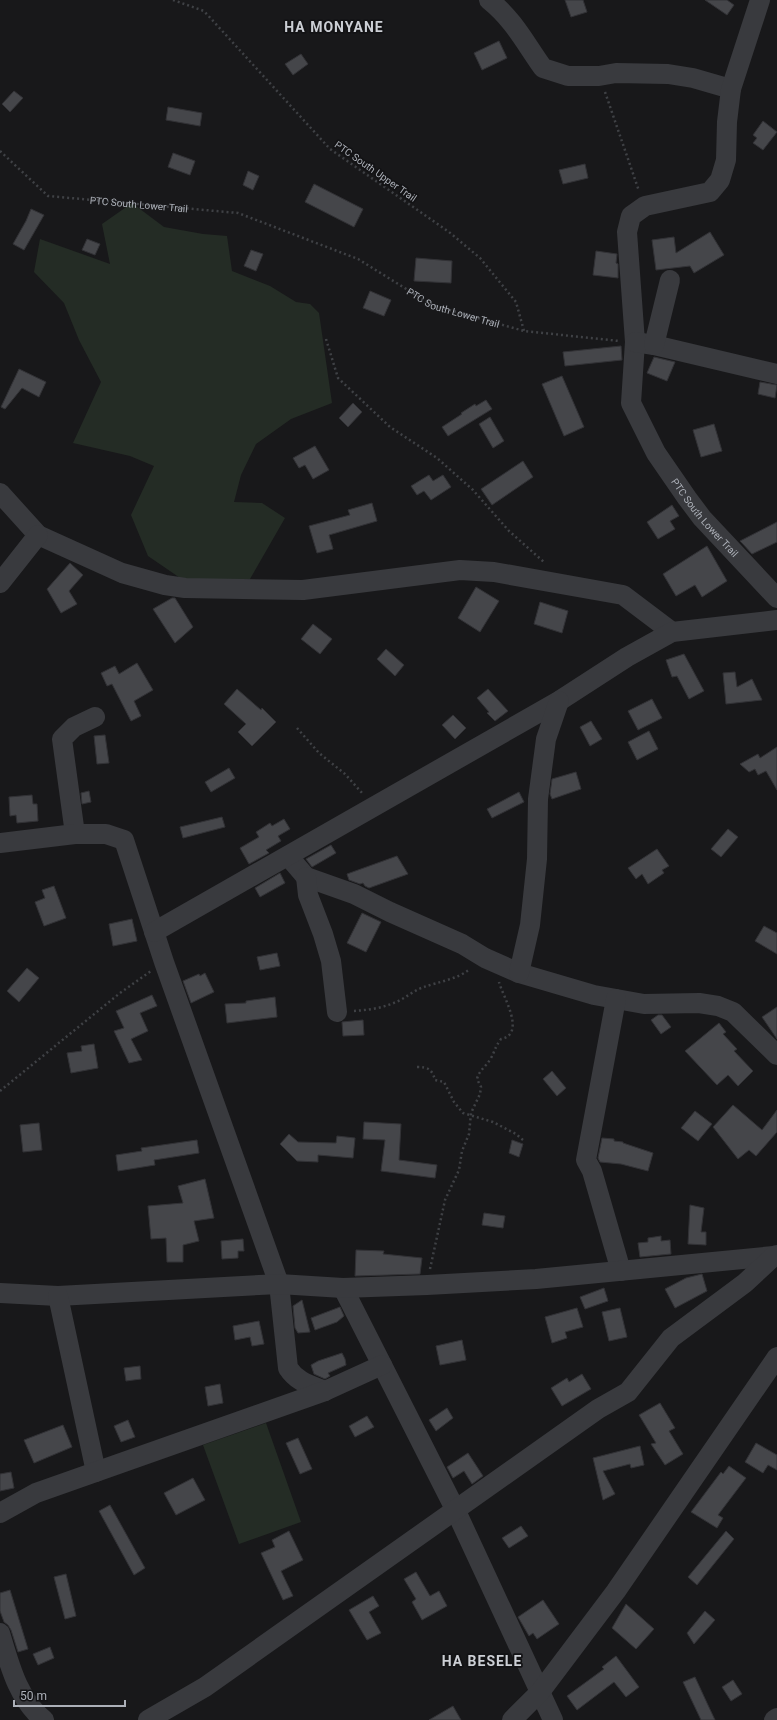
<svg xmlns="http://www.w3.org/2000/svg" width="777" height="1720" viewBox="0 0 777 1720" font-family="Roboto,sans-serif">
<rect width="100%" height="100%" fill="#18181a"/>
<path fill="#242c25" d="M132,203L164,227L203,234L227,236L232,271L270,286L296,302L310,304L319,313L332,403L291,419L256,444L241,475L234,502L262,503L285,518L250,579L186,582L148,556L131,515L154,466L130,456L73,443L101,382L79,340L64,303L34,272L40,239L110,264L102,224Z
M266,1423L301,1522L239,1544L203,1445Z"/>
<path fill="#45464a" stroke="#323236" d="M565,0H583L587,12L571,17Z
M705,0H727L734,5L727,15Z
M499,41L507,58L482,70L474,53Z
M301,54L308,64L293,75L285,64Z
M14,91L23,98L10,112L2,104Z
M168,107L202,113L200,126L166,120Z
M763,121L777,132L763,150L753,143L757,138L753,135Z
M173,153L195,161L190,175L168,167Z
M585,164L588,178L563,184L559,170Z
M248,171L259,176L253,190L243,185Z
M314,184L363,209L354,227L305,202Z
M31,209L44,215L24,250L13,244L26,221Z
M710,232L724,255L694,273L690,266L656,270L652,240L674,237L676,253Z
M87,239L100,244L95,255L82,250Z
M251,250L263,254L256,271L244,266Z
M596,251L617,254L616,263L618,264V278L593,275Z
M416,258L452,261L451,283L414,281Z
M370,291L391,300L384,316L363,308Z
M621,346L622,360L565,366L563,352Z
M654,357L675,362L667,381L647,373Z
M19,369L46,382L39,397L22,388L5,409L1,407Z
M562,376L584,427L564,436L542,384Z
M760,382L777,385L775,398L758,394Z
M486,400L492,409L448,436L442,427L462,414L461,413L475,404L476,406Z
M353,403L362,412L348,427L339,418Z
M490,417L504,441L493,448L479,424Z
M714,424L722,451L701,457L693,430Z
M315,446L329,470L313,479L305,465L299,468L293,458Z
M523,461L533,477L492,505L481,489Z
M429,475L433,481L443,475L451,487L431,500L424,491L417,495L411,486Z
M372,503L377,521L329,535L333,549L317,553L309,526L350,515L348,510Z
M672,505L679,516L670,521L675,529L658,539L647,522Z
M777,522V542L752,554L742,543L740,541Z
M707,546L727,581L702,597L695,585L676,596L663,574Z
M70,563L83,575L69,591L77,604L61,613L47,589Z
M476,587L499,601L480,632L458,618Z
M172,598H175L193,627L175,643L153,609Z
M540,602L568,611L562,633L534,624Z
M313,624L332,639L320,654L301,639Z
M386,649L404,665L395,676L377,659Z
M684,654L704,691L689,699L677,676L672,677L666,660Z
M137,663L153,690L134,701L141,716L131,721L112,684L107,686L101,673L115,666L119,674Z
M735,672L737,687L752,679L762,700L726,704L723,673Z
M237,689L261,710L262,708L276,722L252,746L238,732L246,724L224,704Z
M488,689L508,711L495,721L487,713L489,712L477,698Z
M652,699L662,718L638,730L628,711Z
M453,715L466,728L455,739L442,725Z
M591,721L602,739L590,746L580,727Z
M649,731L658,749L637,760L628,742Z
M105,735L109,763L97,764L94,736Z
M777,747V790L766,771L758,775L755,769L749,772L740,764L758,754L760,758Z
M229,768L235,778L211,792L205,782Z
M576,772L581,789L552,799L550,794L552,779Z
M89,791L91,802L82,804L81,793Z
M519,792L524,802L492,818L487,809Z
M32,795L33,804H37L38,821L17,823L16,815L10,816L9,797Z
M222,817L225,827L183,838L180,827Z
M284,819L290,829L278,836L281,841L266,850L269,853L249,864L240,848L259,837L256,832L270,823L272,826Z
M728,829L738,837L721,857L711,849Z
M331,845L336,853L312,867L306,859Z
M657,849L669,866L662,870L664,873L648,884L642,874L636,879L628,868Z
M397,856L408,874L369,888L365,886L363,883L360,884L349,880L347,874Z
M280,873L285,883L260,897L255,888Z
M54,886L66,918L44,926L35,902L45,898L42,890Z
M362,913L381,922L366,952L347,943Z
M132,919L137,941L113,946L109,924Z
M764,926L777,933V954L755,941Z
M277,953L280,966L260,970L257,957Z
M27,968L39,978L19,1002L7,991Z
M205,973L214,992L191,1003L183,981L199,974L200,976Z
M152,995L157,1006L140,1013L148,1031L131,1039L142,1060L129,1063L114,1031L124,1028L116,1011Z
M275,997L277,1017L227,1023L225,1004L246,1003V1001Z
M777,1007V1039L762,1017Z
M658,1015H662L671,1027L661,1034L651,1020Z
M363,1020L364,1035L343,1036L342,1022Z
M719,1023L726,1032L723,1034L737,1049L734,1051L753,1071L738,1086L728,1075L717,1085L685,1051Z
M94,1044L98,1068L71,1073L67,1053L82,1051L81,1046Z
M552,1071L566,1088L557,1096L543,1079Z
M733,1105L762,1130L777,1110V1132L756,1156L749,1150L738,1159L713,1127Z
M695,1111L712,1124L698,1141L681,1128Z
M364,1122L401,1124L399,1160L437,1165L435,1178L381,1171L385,1140L363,1139Z
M39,1123L42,1150L23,1152L20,1125Z
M289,1134L298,1142L336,1143L337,1136L355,1138L353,1158L318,1155V1162L297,1161L280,1144Z
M602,1138L614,1139V1141L623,1142V1143L653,1153L648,1171L621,1164L600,1162L598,1158Z
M197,1140L199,1153L154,1160L155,1165L118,1171L116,1155L142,1151L141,1148Z
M512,1140L523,1144L519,1157L509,1153Z
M205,1179L214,1218L194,1221L199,1241L183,1245V1262H167L166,1238L151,1239L148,1206L183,1203L178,1186Z
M690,1205L704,1208L701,1232H706V1245L688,1244Z
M484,1213L505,1216L503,1228L482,1225Z
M661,1236V1241L670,1240L671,1254L640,1257L638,1243L648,1242V1238Z
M243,1239L244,1251H238V1258L222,1259L221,1241Z
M356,1250L384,1251L383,1254L422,1258L420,1274L355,1276Z
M702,1274L707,1291L675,1308L665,1289L686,1278Z
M604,1288L608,1301L585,1309L580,1297Z
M302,1300L310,1332L298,1333L295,1328L293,1306Z
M340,1307L344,1316L337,1322L315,1330L311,1318Z
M577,1308L583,1327L565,1332L567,1338L552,1343L545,1317Z
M620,1308L627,1337L609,1341L602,1312Z
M259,1321L264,1344L252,1346L250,1337L235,1340L233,1326Z
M462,1340L466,1360L440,1365L436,1346Z
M342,1353L345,1359L346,1365L328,1373L330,1376L325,1379L314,1374L311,1365L318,1361Z
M140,1366L141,1379L126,1381L124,1368Z
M582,1374L591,1389L562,1406L551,1388L567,1378L569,1382Z
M220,1384L223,1403L208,1406L205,1387Z
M660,1403L675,1428L669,1431L683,1454L665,1465L651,1444L656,1443L639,1415Z
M447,1408L453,1418L436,1431L429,1420Z
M367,1416L374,1427L355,1437L349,1426Z
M128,1420L135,1437L121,1442L114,1426Z
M63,1425L72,1447L34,1463L24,1440Z
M298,1438L312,1469L300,1474L286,1443Z
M756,1443L777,1455V1470L768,1465L763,1473L745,1462Z
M640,1446L644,1465L631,1468L630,1464L603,1471L615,1494L603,1500L593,1458Z
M468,1453L483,1476L472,1484L464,1471L453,1478L447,1467Z
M729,1466L746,1478L718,1515L723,1518L717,1528L691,1512L721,1472L723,1474Z
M11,1472L14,1488L0,1491V1474Z
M193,1478L205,1500L176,1515L164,1493Z
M110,1505L145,1568L134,1575L99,1511Z
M521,1526L528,1536L509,1548L502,1538Z
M289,1531L303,1560L281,1571L293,1596L283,1600L261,1553L275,1547L272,1540Z
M726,1531L734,1539L697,1585L688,1577Z
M416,1572L430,1596L439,1591L447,1606L422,1620L412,1602L416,1599L404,1579Z
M66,1574L76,1616L65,1619L54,1577Z
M10,1590L28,1649L18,1652L11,1630L8,1625L4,1622L0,1611V1593Z
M373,1596L379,1606L369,1612L381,1633L367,1640L349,1610Z
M543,1600L559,1624L537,1639L533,1633L529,1636L518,1617Z
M626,1604L654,1629L636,1649L612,1628Z
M705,1611L715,1620L694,1644L687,1633Z
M50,1647L54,1658L38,1665L33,1654Z
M616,1656L639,1687L626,1697L614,1682L577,1710L567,1696L604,1669L602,1667Z
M695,1677L707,1703L715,1720H701L683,1682Z
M733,1680L742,1694L731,1701L722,1687Z
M453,1706L461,1720H429Z"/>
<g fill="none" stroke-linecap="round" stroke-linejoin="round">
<g stroke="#3f4145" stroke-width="2.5" stroke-dasharray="2 3" stroke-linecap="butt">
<path d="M173,0L204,11L330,149L449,232L480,258L516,302L524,331"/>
<path d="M605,92L639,191"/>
<path id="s1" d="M0,151L48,196L238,213L358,259L432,305L524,331L619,341"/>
<path d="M326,339L338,378L390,427L437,458L473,490L509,531L545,563"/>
<path d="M297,728L319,753L345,774L363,794"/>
<path d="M354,1011C368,1010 383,1008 396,1002C406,998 414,990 424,987C438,982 458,979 470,969"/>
<path d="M417,1067C428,1067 432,1069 435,1080L444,1082L454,1102L463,1113L493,1122L516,1134L523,1140"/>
<path d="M0,1091L120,993L151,971"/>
<path d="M430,1269L445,1200L459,1170L462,1151L469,1134L471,1113L480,1094L481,1087L477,1079C479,1070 486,1067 491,1058C495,1051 495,1047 501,1039C527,1034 502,995 499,982"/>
</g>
<g stroke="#393a3e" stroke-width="20">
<path d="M489,0C514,20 525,43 543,68L568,76H599L616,73L668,74L693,78L731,89"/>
<path id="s2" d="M760,0L731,89L727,122L726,160L720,180L710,192L645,206L631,216L627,232L635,342L631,403L656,453L687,498L702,518L777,598"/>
<path d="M635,342L654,345L777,374"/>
<path d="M654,345L670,280"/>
<path d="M0,493L38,535L122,573L165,585L185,588L303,590L460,570L494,572L623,595L672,632"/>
<path d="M0,583L38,535"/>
<path d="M75,834L62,739L74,727L95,717"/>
<path d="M0,843L75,834H106L124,840L164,962L279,1284L288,1368C297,1382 310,1385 325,1391"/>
<path d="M288,856L306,877L354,894L390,912L462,944L485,958L519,973L594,995L644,1004L699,1003L718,1006L733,1012L777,1055"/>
<path d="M306,877L308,895L323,934L331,961L337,1012"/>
<path d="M154,932L559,701L627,657L672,632L777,620"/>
<path d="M519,973L530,925L537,859L538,799L546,739L559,701"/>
<path d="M616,999L586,1160L592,1171L621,1271"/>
<path d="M343,1288L455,1509L553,1720"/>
<path d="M0,1293L58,1296L279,1284L343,1288L427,1285L536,1279L774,1256L777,1255"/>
<path d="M58,1296L96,1472"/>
<path d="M0,1513L36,1493L325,1391L382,1365"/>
<path d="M0,1633C9,1663 18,1700 44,1720"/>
<path d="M148,1720L205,1687L598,1409L628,1392L671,1338L745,1283L774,1256"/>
<path d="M512,1720L540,1692L616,1591L777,1357"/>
<path d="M774,1720L777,1718"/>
</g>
</g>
<g text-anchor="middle" stroke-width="3.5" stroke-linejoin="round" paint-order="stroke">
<g font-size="10" fill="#acb0b8" stroke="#131315">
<text transform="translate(376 171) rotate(35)" y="4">PTC South Upper Trail</text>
<text dy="4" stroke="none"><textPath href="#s1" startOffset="157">PTC South Lower Trail</textPath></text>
<text dy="4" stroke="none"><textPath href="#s1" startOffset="493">PTC South Lower Trail</textPath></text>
<text dy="4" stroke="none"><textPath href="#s2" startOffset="610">PTC South Lower Trail</textPath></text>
</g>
<g font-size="14" font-weight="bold" letter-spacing="1" fill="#cccfd5" stroke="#131315">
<text x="334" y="32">HA MONYANE</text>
<text x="482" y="1666">HA BESELE</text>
</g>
</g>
<path d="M14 1700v6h111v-6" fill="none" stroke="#acb0b8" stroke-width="2"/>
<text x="20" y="1700" font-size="12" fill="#acb0b8" stroke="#131315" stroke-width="3" paint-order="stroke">50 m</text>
</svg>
